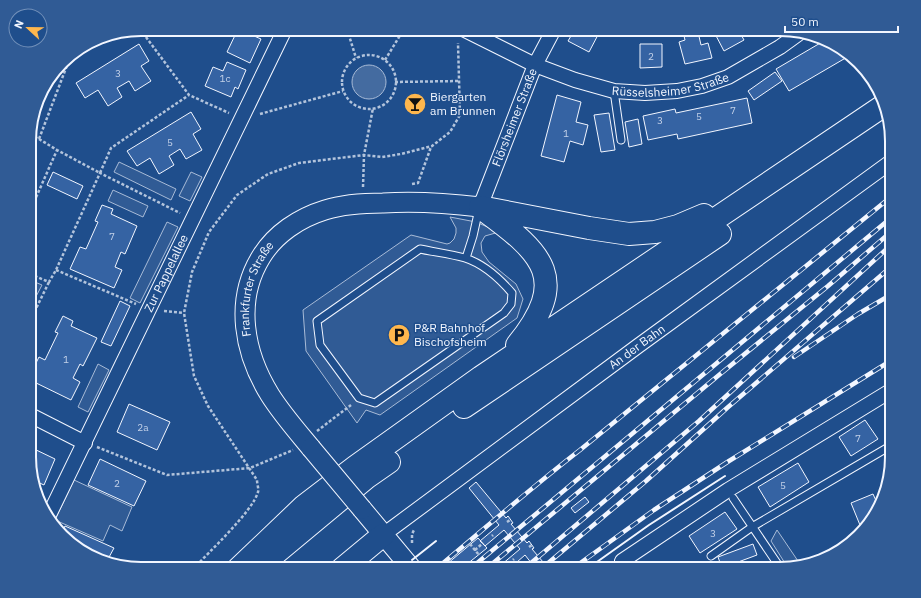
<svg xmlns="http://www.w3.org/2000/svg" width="921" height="598" viewBox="0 0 921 598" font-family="'IBM Plex Sans',sans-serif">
<rect width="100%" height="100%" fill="#1f4e8c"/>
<path fill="#305b95" stroke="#a8bbd7" d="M119,162L176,189L171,200L114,172Z
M191,172L202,177L190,201L179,196Z
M113,190L148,206L143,217L108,201Z
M450,217L476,222L499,232L485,236L481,243L482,252L489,262L516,284L523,299L517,318L380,415L366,410L357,423L306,351L303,310L411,235L447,244L450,243L454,239L456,233V228Z
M167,222L178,227L140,303L130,298Z
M30,280L42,285L30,308Z
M98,364L109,370L88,412L78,407Z
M74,480L132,507L122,531L110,525L103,541L55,520Z
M777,530L798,561L806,563L788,568L771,541Z"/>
<path fill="#446ba0" stroke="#a8bbd7" d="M352 82a17 17 0 1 1 34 0a17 17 0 1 1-34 0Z"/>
<path fill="#3563a3" stroke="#f2f6ff" d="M162,29H175L172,34Z
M238,29L261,39L250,63L227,52Z
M575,29H591L599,33L589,52L568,41Z
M716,29H738L744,40L724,51L713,30Z
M755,29H763L757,33Z
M698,32L701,45L708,43L712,58L685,64L679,42L685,40L684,36Z
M822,42L842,48L849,56L789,91L776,69Z
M139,44L149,61L141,66L151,81L135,91L129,81L117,88L122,97L108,106L98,90L85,98L76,83Z
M640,44H662V67L640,68Z
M227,62L246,70L238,89L235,87L231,97L205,86L213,67L223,71Z
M775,72L782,81L754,100L748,91Z
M557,95L581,102L576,122L588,125L583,145L570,141L564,162L541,156Z
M747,98L752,123L678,139L677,134L648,140L643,116L675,109L676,113Z
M191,112L201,129L193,134L202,150L186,159L180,149L169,156L174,165L159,174L150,158L137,166L127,151Z
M609,113L615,150L601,152L594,115Z
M638,119L642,144L629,147L625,122Z
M53,172L83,186L77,199L47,185Z
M102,205L113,209L111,214L137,226L125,254L121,252L115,267L122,270L114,288L70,269L80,247L86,249L98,222L95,221Z
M120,301L130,306L111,346L101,342Z
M63,316L73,321L71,326L97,338L83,366L80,364L73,378L80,382L71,400L30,380V375L39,357L45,360L58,333L55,332Z
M129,404L170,422L157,450L117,432Z
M865,420L878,439L851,456L839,437Z
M30,447L55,459L44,485L33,480L30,471Z
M100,459L146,481L134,506L88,485Z
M798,463L809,482L770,507L758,487Z
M476,482L506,518L508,516L513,523L511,524L527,543L529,541L534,548L532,549L549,569H536L525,555L509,569H505L501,565L520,549L504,530L485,546L480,541L499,525L469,488Z
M873,494L878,505L873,519L862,530L851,503Z
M585,497L589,502L575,513L571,508Z
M725,512L737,529L700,553L689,536Z
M65,526L114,548L108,559L79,550L62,532Z
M478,538L487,548L461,569H441Z
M753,544L757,555L722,568L718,557Z
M499,561L505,569H489Z"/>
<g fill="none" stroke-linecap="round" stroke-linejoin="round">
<g stroke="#f2f6ff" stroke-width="9">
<path id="lane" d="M614,91L621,140
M420,249C434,252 451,254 465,258C484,264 500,279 512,293L511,304L504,313L375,403L359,398L320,345L317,321Z
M466,258L473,236L479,209
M733,498L781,569
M711,556L752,527L892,445"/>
</g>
<g stroke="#f2f6ff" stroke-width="16">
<g id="street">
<path id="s1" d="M463,29L535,65L575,80L614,91L645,93L677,91L702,86L728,77L780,47L798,34"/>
<path id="s2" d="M480,207L535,65L554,29"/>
<path d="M30,415L85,443"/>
<path id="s3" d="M48,517L285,29"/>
<path id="s4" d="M383,535L638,346L892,161"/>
<path d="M627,569L622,561L728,490L892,390"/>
</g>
</g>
<g stroke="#f2f6ff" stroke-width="21">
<g id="secondary">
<path id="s5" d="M311,448C297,431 282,414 270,395C244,353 234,301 261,257C275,234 299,218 325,210C344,204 363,203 383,203C415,201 447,203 480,207"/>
<path d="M362,509L412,569"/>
</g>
</g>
<g stroke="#f2f6ff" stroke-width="24">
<path id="highway" d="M480,207L589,228L629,234L655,232L678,226L704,215
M485,211C544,254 570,280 517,345
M464,407L720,234
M271,557L366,478L389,462
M238,569L304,506L355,467L481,377L883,106
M342,569L383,535"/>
</g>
<path stroke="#b3c4dc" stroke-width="2.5" stroke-dasharray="3 2" stroke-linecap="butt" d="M140,29L189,95L229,113
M347,29L356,58
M342 82a27 27 0 1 1 54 0a27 27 0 1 1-54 0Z
M385,60L404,29
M395,82L458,81
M260,114L343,91
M30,135L39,139L71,55
M39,139L57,150L100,173L111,148L189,95
M412,184L418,183L431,147
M363,187L364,155L373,108
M30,211L57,150
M56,270L136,304
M30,274L49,282L56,270L100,173L180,213
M164,311L184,313
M30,321L49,282
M317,431L351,405
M97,447L167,475L250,468L293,450
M507,522L510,520
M492,536L493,535
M412,543V534L414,530
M470,544L479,555
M529,547L532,545
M475,550L483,543
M513,560L514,559
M193,569C208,553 253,511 258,492C259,489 257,484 257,480L208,406L194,376L184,313L192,272L209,232L237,195L268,174L299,163L364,155L382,157L401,154L432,146L450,132L460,115L458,43
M502,569L504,568"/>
<use href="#lane" stroke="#1f4e8c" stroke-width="7"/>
<use href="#street" stroke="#1f4e8c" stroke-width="14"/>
<use href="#secondary" stroke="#1f4e8c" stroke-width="19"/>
<use href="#highway" stroke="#1f4e8c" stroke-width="22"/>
<g stroke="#f2f6ff" stroke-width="4.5">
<path id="rail" d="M794,357L858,314L892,294
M436,569C484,529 531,488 580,450L892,196
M470,569L892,217
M486,569L719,375L828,286L892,231
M524,569L699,421L892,244
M541,569L646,481L727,408L892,266
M572,569L654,510L729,461L892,360"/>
</g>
<use href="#rail" stroke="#1f4e8c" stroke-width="3" stroke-dasharray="9" stroke-linecap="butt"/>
<g stroke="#f2f6ff" stroke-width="21" stroke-linecap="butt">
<path id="secondary-bridge" d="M311,448L362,509"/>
</g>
<use href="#secondary-bridge" stroke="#1f4e8c" stroke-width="19"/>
<path stroke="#f2f6ff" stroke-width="2" d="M412,560L436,541
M587,569L649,525L725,476"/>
</g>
<defs>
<g id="bar-disc" transform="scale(1.15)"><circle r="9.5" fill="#ffb74d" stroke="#1f4e8c"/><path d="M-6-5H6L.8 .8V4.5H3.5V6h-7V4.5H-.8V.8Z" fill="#111"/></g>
<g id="parking-disc" transform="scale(1.15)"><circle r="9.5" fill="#ffb74d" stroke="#1f4e8c"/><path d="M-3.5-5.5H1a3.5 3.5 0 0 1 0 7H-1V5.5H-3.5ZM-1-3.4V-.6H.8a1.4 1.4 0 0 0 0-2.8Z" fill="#111"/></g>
</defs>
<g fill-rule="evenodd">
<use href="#bar-disc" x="415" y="104"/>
<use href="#parking-disc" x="399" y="335"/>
</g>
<g text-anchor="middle" stroke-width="3" stroke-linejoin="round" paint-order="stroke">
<g font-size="10" fill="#c3d1e8">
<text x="651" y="60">2</text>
<text x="118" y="77">3</text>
<text x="225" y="82">1c</text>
<text x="733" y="114">7</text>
<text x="699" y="120">5</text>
<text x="660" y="124">3</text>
<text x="566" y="137">1</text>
<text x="170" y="146">5</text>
<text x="112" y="240">7</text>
<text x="66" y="363">1</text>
<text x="143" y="431">2a</text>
<text x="858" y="442">7</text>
<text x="117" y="487">2</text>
<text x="783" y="489">5</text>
<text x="713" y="537">3</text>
</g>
<g font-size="12" fill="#f2f6ff" stroke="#1f4e8c">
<text dy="4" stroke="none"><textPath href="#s1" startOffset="221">Rüsselsheimer Straße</textPath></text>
<text dy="4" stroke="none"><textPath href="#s2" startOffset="96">Flörsheimer Straße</textPath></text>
<text dy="4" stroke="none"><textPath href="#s3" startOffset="271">Zur Pappelallee</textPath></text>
<text dy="4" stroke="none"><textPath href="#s5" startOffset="180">Frankfurter Straße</textPath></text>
<text dy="4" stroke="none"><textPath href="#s4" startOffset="316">An der Bahn</textPath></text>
</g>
<g font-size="12" fill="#f2f6ff" stroke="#1f4e8c" text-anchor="start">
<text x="430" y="101">Biergarten<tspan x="430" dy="14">am Brunnen</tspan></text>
<text x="414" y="332">P&amp;R Bahnhof<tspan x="414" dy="14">Bischofsheim</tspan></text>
</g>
</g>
<path d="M0 0H921V598H0ZM141 36H780A105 105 0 0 1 885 141V457A105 105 0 0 1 780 562H141A105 105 0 0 1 36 457V141A105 105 0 0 1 141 36Z" fill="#305b95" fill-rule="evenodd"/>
<path fill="none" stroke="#f2f6ff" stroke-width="2" d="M141 36H780A105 105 0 0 1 885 141V457A105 105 0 0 1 780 562H141A105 105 0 0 1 36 457V141A105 105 0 0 1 141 36Z"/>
<g transform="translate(28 28) rotate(292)"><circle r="19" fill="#1f4e8c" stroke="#7391ba"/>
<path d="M0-3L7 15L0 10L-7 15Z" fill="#ffb74d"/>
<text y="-6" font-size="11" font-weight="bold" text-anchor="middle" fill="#f2f6ff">N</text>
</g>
<path d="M785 26v6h113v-6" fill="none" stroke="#f2f6ff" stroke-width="2"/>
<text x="791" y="26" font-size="12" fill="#f2f6ff" stroke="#1f4e8c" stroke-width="3" paint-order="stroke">50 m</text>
</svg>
